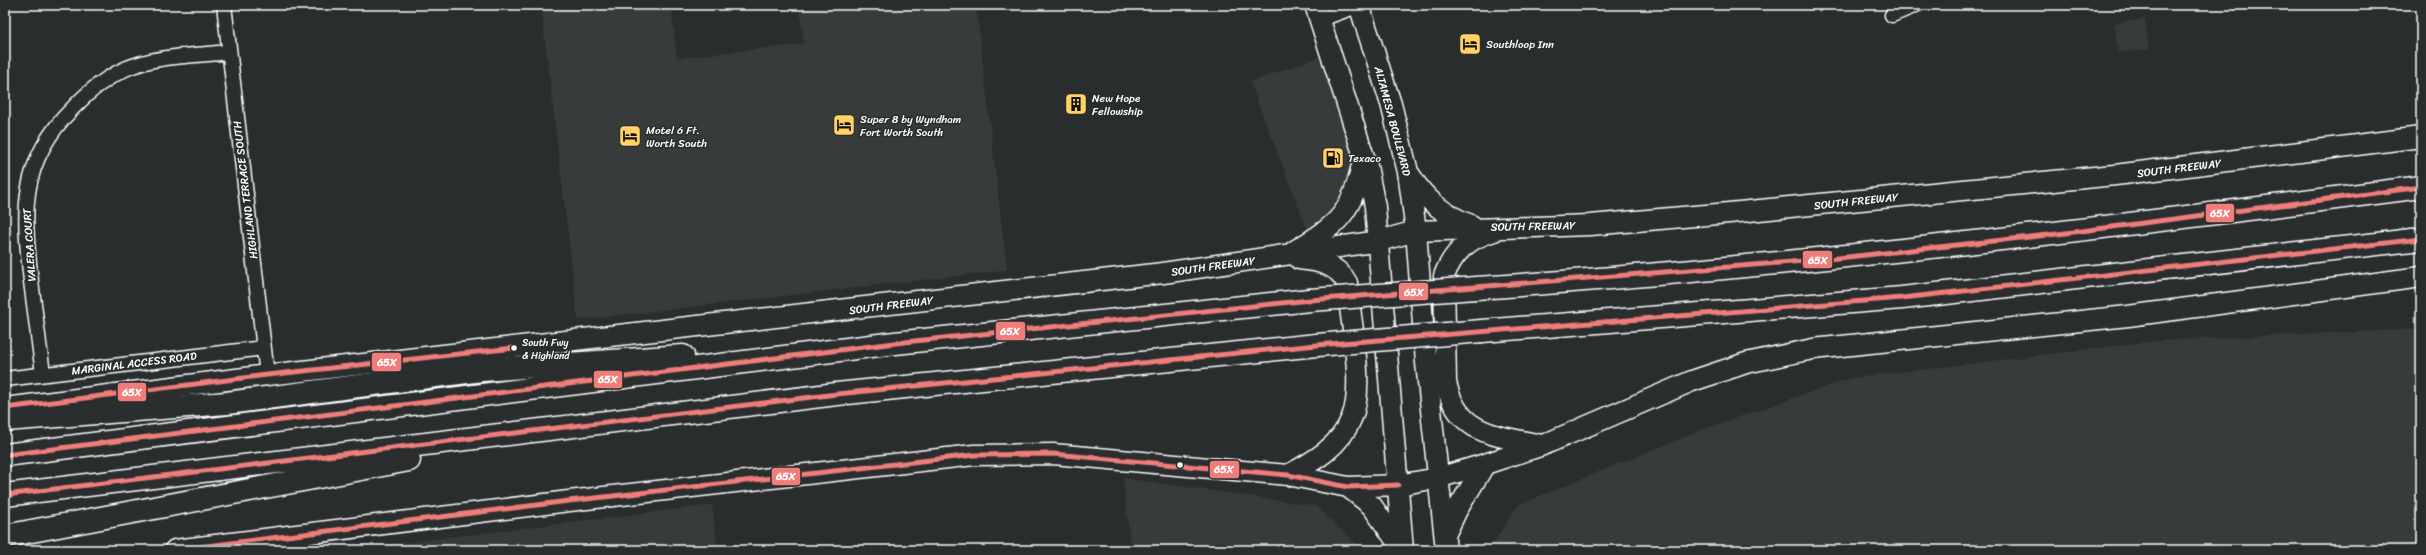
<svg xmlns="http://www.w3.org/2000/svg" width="2426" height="555" viewBox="0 0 2426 555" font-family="Sriracha,sans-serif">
<rect width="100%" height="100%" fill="#2a2d2e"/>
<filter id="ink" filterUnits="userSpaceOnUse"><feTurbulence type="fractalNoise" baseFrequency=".025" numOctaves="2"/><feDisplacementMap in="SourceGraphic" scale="8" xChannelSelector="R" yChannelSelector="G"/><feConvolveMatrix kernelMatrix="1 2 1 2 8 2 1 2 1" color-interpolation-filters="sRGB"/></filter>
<g filter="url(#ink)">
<path fill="#373a3b" d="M541,5H671L677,58L804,44L799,5H976L1007,270L578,320Z
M2145,19L2149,49L2118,53L2114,23Z
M1319,57L1353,155V182L1328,222L1307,229L1250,82Z
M2421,329V550H1489L1518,505L1701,430L1851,378L2156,341Z
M1123,478L1316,506L1363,550H1131Z
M712,505L718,550H344Z"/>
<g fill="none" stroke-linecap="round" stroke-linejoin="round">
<g stroke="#fff" stroke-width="17">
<path id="street" d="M224,5L267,375
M1892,15L1916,5
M1321,19L1360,5
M43,374C39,343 35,312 31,281C23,212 19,162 72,109C87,93 105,78 125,69C156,55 196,56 229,52
M5,379L264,348"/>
</g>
<g stroke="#fff" stroke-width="23">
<path id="secondary" d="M1315,5L1367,166L1375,207L1403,550
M1359,5L1391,104L1408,172L1416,231L1426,363L1446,550
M1410,175C1425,200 1444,215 1471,225
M1494,231C1469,238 1453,252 1444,276L1446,382C1457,435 1495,435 1541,445
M1294,251C1339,224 1352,214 1363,160
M5,408L267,375L1163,273L1379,241L1416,231L1590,225L1729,213L2115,175L2421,137
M1288,475C1313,462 1341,446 1352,417C1365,386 1350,318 1347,283C1337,264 1319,261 1299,259
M1348,487L1372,506L1402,549
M1445,535L1457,510L1485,464
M175,550L569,501L974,455L1053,454L1288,475L1348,487L1398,485L1438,478L1485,464L1543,445L1692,381L1746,363L1813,349L2128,316L2421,277"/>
</g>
<g stroke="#fff" stroke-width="25">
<path id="highway" d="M1476,288C1792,267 2106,228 2421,187
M1482,331L1902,298L2421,239
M5,420L227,403L482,370L683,356
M5,455L895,343L1310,300
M5,495L837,394L1317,345
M5,536L409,460"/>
</g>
<use href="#street" stroke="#2a2d2e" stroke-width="14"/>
<use href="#secondary" stroke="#2a2d2e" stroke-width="20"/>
<use href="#highway" stroke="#2a2d2e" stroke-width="22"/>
<g stroke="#fff" stroke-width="25" stroke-linecap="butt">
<path id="highway-bridge" d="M1310,300L1476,288
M1317,345L1482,331"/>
</g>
<use href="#highway-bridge" stroke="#2a2d2e" stroke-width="22"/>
<g stroke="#2a2d2e" stroke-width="8">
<path id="bus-1" d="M5,408L267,375L514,348
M5,455L895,343L1310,300L1829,259L2066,233L2421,187
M5,495L837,394L1317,345L1902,298L2421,239
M175,550L569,501L974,455L1053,454L1288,475L1348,487L1398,485"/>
</g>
<use href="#bus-1" stroke="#ef7d7a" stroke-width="5"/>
</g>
</g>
<defs>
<g id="hotel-square" transform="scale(1.15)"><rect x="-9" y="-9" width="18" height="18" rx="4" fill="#ffd166" stroke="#2a2d2e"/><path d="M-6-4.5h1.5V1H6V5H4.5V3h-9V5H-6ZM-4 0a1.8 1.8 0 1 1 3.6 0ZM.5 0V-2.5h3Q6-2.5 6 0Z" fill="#111"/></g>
<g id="building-square" transform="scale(1.15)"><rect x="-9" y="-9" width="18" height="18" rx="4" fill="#ffd166" stroke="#2a2d2e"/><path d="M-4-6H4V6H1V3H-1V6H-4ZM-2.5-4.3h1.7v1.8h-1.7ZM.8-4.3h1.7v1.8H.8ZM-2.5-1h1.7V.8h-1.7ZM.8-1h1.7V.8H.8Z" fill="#111"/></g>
<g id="fuel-square" transform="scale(1.15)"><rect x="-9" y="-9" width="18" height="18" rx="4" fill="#ffd166" stroke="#2a2d2e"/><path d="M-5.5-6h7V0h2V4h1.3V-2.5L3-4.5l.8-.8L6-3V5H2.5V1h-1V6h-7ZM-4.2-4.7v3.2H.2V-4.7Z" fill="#111"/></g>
</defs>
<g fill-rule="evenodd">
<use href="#hotel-square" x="1470" y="44"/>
<use href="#building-square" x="1076" y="104"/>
<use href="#hotel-square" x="844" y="125"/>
<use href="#hotel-square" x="630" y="136"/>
<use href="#fuel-square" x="1333" y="158"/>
</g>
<g fill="#fff" stroke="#2a2d2e" stroke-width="1.5">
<circle cx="514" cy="348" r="3.5"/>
<circle cx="1180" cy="465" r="3.5"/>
</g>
<g text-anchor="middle" stroke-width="3" stroke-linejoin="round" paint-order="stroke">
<g font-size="10" fill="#fff" stroke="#2a2d2e" text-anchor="start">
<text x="522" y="346">South Fwy<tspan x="522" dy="13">&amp; Highland</tspan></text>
</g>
<g font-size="11" fill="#fff" stroke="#2a2d2e" text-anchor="start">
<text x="1486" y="48">Southloop Inn</text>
<text x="1092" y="102">New Hope<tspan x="1092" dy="13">Fellowship</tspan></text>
<text x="860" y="123">Super 8 by Wyndham<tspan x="860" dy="13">Fort Worth South</tspan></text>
<text x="646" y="134">Motel 6 Ft.<tspan x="646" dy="13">Worth South</tspan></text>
<text x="1348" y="162">Texaco</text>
</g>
<g font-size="11" fill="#fff" stroke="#2a2d2e">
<text transform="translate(1393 121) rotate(75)" y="4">ALTAMESA BOULEVARD</text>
<text transform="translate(2179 168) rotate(-7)" y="4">SOUTH FREEWAY</text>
<text transform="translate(245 190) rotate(-97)" y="4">HIGHLAND TERRACE SOUTH</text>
<text transform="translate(1856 201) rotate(-6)" y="4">SOUTH FREEWAY</text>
<text transform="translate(1533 226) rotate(-1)" y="4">SOUTH FREEWAY</text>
<text transform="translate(29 245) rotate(-94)" y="4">VALERA COURT</text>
<text transform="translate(1213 266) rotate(-8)" y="4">SOUTH FREEWAY</text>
<text transform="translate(891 305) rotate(-7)" y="4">SOUTH FREEWAY</text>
<text transform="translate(134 363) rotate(-7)" y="4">MARGINAL ACCESS ROAD</text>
</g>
</g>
<g stroke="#2a2d2e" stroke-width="1.5">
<rect x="2205" y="203" width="30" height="20" rx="4" fill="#ef7d7a"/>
<rect x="1802" y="250" width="31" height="19" rx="4" fill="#ef7d7a"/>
<rect x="1398" y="282" width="31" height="19" rx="4" fill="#ef7d7a"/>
<rect x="995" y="321" width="31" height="20" rx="4" fill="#ef7d7a"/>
<rect x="371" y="352" width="31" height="20" rx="4" fill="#ef7d7a"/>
<rect x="593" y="370" width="30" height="19" rx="4" fill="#ef7d7a"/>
<rect x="117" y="382" width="30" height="20" rx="4" fill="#ef7d7a"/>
<rect x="1209" y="460" width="31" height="19" rx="4" fill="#ef7d7a"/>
<rect x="771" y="467" width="30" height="19" rx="4" fill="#ef7d7a"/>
</g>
<g font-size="11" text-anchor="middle" font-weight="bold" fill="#fff">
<text x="2220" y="217">65X</text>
<text x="1818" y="264">65X</text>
<text x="1414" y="296">65X</text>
<text x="1010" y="335">65X</text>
<text x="387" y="366">65X</text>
<text x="608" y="383">65X</text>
<text x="132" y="396">65X</text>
<text x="1224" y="473">65X</text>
<text x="786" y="480">65X</text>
</g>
<rect width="2426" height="555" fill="none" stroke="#2a2d2e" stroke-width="20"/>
<rect x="10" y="10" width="2406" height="535" fill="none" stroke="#fff" stroke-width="1.5" filter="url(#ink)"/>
</svg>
